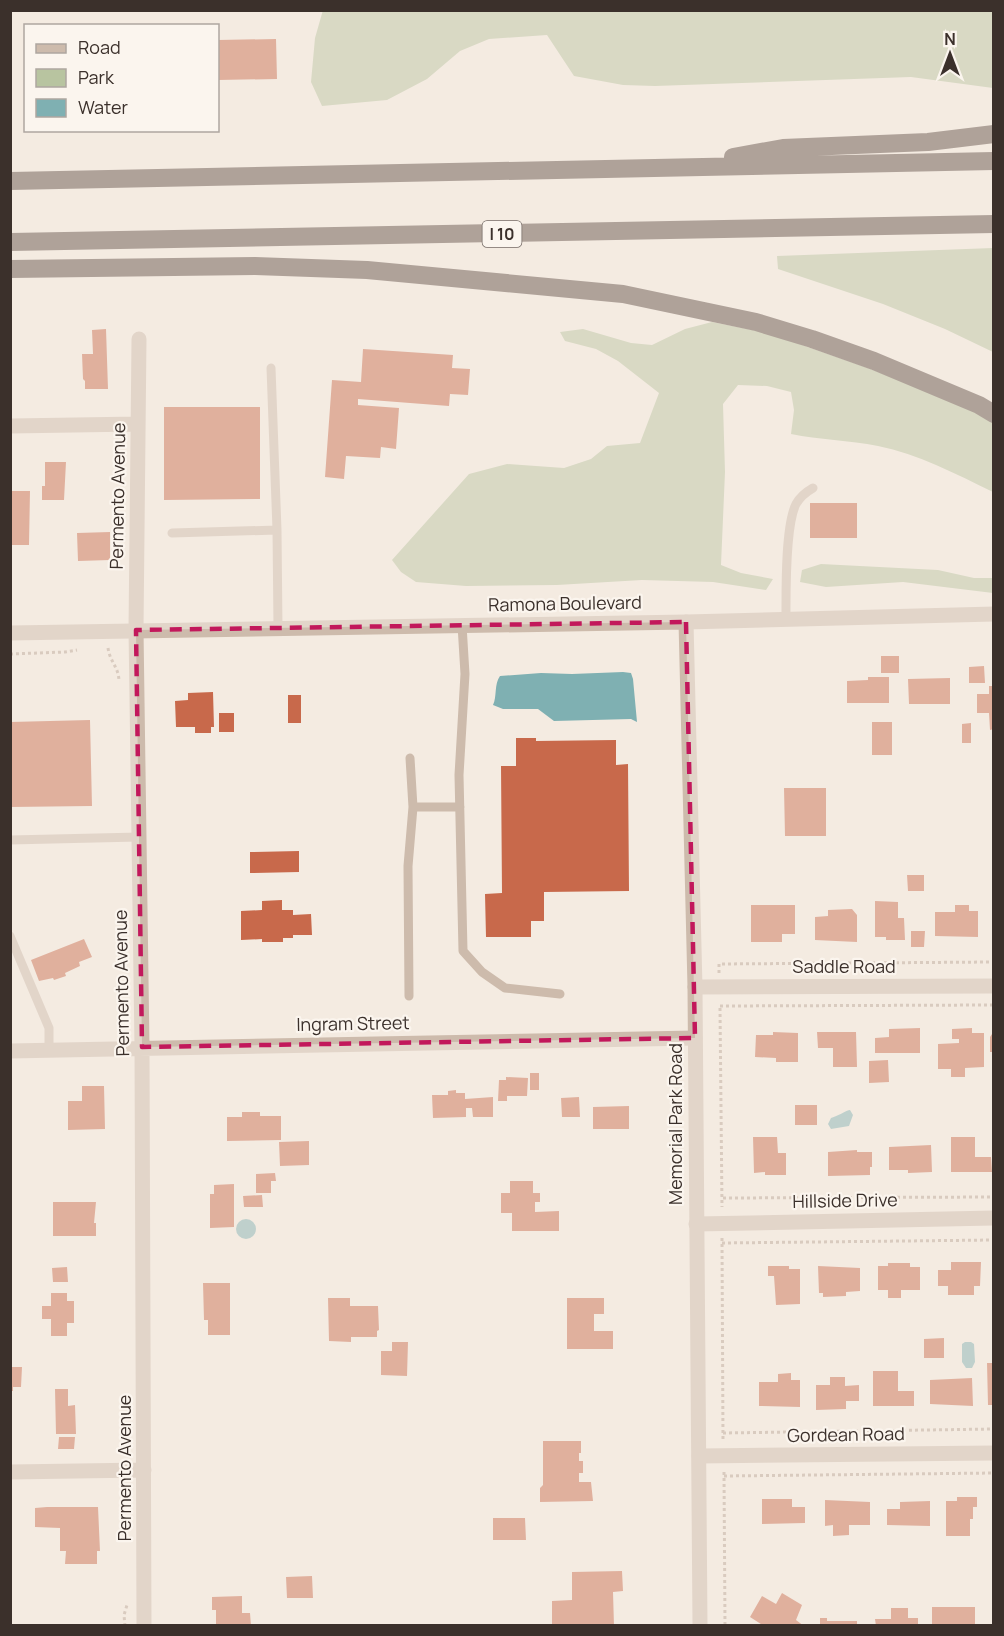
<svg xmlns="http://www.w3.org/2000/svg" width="1004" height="1636" viewBox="0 0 1004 1636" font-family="Manrope,sans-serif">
<rect width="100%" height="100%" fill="#f4ebe1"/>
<path fill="#b8c4a0" d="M323,10L993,11V88L911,77L655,86L623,85L574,76L547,35L489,39L460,51L427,79L387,100L322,106L311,82L315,38Z
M993,248V352L945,329L883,304L778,269L777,256Z
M712,322L768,333L868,368L993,417V492C956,474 918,454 878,446C849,440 819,440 791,434L794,410L791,392L767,386L738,385L723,404L725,472L721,565L741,573L773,579L766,590L713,582L642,580L557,585L466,586L416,582L401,572L392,560L469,474L507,464L564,468L591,459L607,446L640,443L659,393L618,361L596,349L565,341L560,332L583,329L631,343L652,345L685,329Z
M821,564L938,570L974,578H993V593L903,582L826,587L800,582L802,570Z"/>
<path fill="#7fb0b2" d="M623,672L631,673L633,679L637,722L631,719L554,721L538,709H503L493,705C497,697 494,684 500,676L541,673L572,674Z
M850,1110L853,1115L849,1126L831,1129L828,1124L831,1118C836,1117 847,1110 850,1110Z
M236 1229a10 10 0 1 1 20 0a10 10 0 1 1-20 0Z
M965,1342H971L974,1344L975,1362L972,1368H966L962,1362V1344Z"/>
<path fill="#c8694b" d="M276,39L277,79L218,80V40Z
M106,329L108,389H85V381L83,379L82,354H93L92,330Z
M363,349L453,355L452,368L470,369L468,395L450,394L449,406L358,399V405L399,408L396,449L381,447L380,458L346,456L344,479L325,477L332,380L361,382Z
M164,407H260V499L164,500Z
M45,462H66L64,500H42V486H45Z
M10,491H30L29,545H10Z
M810,503H857V538H810Z
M110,532V560L78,561L77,533Z
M881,656H899V673H881Z
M984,666L985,683H969V667Z
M868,677H889V703H847V681L868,680Z
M950,678V704H909L908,679Z
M989,686H994V729L990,730L989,713H977V694H989Z
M213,692L214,727H211V733H195V727H176L175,701L188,700V693Z
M288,695H301V723H288Z
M219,713H234V732H219Z
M90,720L92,806L10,807V722Z
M872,722H892V755H872Z
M971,723V743H962V724Z
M516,738H536V741L616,740V765L628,764L629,891L544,892V921H531V937H486L485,894L502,893L501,766H516Z
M784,788H826V836H785Z
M299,851V872L250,873V852Z
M907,875H924V891H908Z
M282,900V910H293V915L311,914L312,935H293V938H283V942H262V939L241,940V911L262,910V901Z
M875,901L898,902V918H904L905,940H886V937H875Z
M751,905H795V934H782V942H751Z
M955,905H969V911H978V937L935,936V912H955Z
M852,909L857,915V942L815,940V917L828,916V910Z
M911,931H925L924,947H911Z
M84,939L92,957L79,962L80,966L65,973L66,976L54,980L53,978L39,981L31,960Z
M920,1028V1053H875V1038L889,1037V1029Z
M972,1028V1033H984V1067L965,1068V1077H951V1069H938V1044L959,1043V1039H952V1029Z
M994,1031V1052H990V1037Z
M773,1032L798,1033V1062H776V1058L755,1057L756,1035H773Z
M817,1032H856L857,1067H833V1048H818Z
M888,1060L889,1082L869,1083V1061Z
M530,1073H539V1090H530Z
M506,1077L528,1078L527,1096H507V1101H498L499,1080H506Z
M82,1086H104L105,1129L68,1130V1101H82Z
M456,1090V1093H465V1099L493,1097V1117H473L472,1108H466V1117L433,1118L432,1095H448V1091Z
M579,1097L580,1117H562L561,1098Z
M795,1105H817V1125H795Z
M629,1106V1129H593V1107Z
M242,1112H260V1116H281V1140L227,1141V1117H242Z
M753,1137H777L778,1153H786V1175H765V1172L754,1173Z
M951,1137H975V1157H991L992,1172H951Z
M309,1141V1165L280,1166L279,1142Z
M931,1145L932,1172L908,1173V1170H889V1147Z
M857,1150V1152H872V1167H870V1175L828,1176V1152Z
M275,1173L276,1181H271V1193H256V1174Z
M510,1181H533V1193H540V1202H535V1212L559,1211V1231H512V1213H501V1193H510Z
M234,1184V1227L210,1228V1194H214V1185Z
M262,1195L263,1207H244L243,1196Z
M53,1202H96L94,1223H96V1236H53Z
M951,1262H981L980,1286H974V1295H948V1286H938V1270H951Z
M888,1263H910V1267H920V1290H901V1298H888V1290H878V1266H888Z
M768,1266H789V1269H800V1304L776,1305L774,1276H768Z
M818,1266L860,1268V1291L846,1292V1296L823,1297V1293H819Z
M67,1267L68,1282H53L52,1268Z
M203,1283H230V1335H208V1320H204Z
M51,1293H67V1301H74V1323H67V1336H51V1319H42V1306H51Z
M328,1298H350V1306H378L379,1330L377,1331V1337H351V1342L329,1341Z
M567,1298H604V1314H594V1331H613V1349H567Z
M944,1338V1358H924V1339Z
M392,1342H408L407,1376L381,1375V1351H392Z
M987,1363H994V1405H988Z
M10,1367H22L21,1387H13V1391H10Z
M873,1371H898V1391H914V1406H873Z
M791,1373V1380H800V1407L759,1406V1382H778V1374Z
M830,1377H845V1386L859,1385V1401H846V1409L816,1410V1385H830Z
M972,1378L973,1406L930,1404V1380Z
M55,1389H68V1406L75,1405L76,1434H56Z
M59,1437H75L74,1449H58Z
M543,1441H581V1453H579V1461H583V1473H579V1482H591L593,1501L540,1502V1488L543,1485Z
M957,1497H977V1507H973V1519H970V1536H946V1501H957Z
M762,1499H792V1507H805V1523L762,1524Z
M825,1500L870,1502V1525H849V1535L833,1536V1525L825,1526Z
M930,1501V1526L887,1525V1509H900V1502Z
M47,1507H98L100,1551H97V1564H65L66,1551H60V1528L35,1527V1508Z
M493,1518H525L526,1540H493Z
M622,1571L623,1591L613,1592L614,1626H552V1601L572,1600V1572Z
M312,1576L313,1598H287L286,1577Z
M782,1593L802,1605L796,1620L804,1626H764L750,1617L762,1596L776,1604Z
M242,1596V1613H250L251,1626H216V1610H212V1597Z
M932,1607H975V1626H932Z
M891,1608H908V1618H918V1626H876L875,1619H891Z
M820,1618H827V1621H857V1626H820Z"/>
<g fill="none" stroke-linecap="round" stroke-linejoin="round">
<path stroke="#b9a596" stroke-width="3" stroke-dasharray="3 3" stroke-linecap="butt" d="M108,648C110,662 118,666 119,680
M10,654L65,652L77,650
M719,973V964L994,962
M720,1006L994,1005
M720,1008L722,1207
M723,1198L994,1197
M722,1238L723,1441
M722,1243L994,1240
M723,1433L994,1429
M724,1472L725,1626
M724,1476L994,1473
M124,1484L126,1511
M125,1626L124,1615L127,1605"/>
<path stroke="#cdbbac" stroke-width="9" d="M271,368L277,530
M172,533L277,530L278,628
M786,618C786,592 785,526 796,504C800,497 806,492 813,488
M462,625L465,674L459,775L463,951L482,972L505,988L560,994
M410,758L413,807
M10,840L139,837
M10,936L49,1028V1050
M409,996L408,866L413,807H460"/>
<path stroke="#cdbbac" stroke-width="15" d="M139,339L136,630L142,1047L144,1626
M11,426L138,424
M686,622L994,614
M695,987L994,986
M10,1051L695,1038
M696,1224L994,1218
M699,1456L994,1453
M10,1472L144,1470"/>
<path stroke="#cdbbac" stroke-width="15" d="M10,633L686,622L695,987L700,1626"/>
<path stroke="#5c4a42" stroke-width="18" d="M733,157L783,148L928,142L994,134
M10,181L994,161
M10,242L994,224
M10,269L255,266L367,270L623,294L756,322L812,339L874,361L979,405L994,414"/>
</g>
<path d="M0 0H1004V1636H0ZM686,622L695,1038L142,1047L136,630Z" fill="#f4ebe1" fill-opacity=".55" fill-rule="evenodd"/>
<path fill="none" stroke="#c2185b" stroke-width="4.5" stroke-dasharray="12 8" stroke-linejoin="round" d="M686,622L695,1038L142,1047L136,630Z"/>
<g text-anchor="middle" stroke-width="4.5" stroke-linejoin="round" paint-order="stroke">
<rect fill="#fbf5ee" stroke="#756b66" stroke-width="1.5" x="482.5" y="221" width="39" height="26" rx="4.5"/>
<g font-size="16" font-weight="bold" fill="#3b302b">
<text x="502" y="240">I 10</text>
</g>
<g font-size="18" fill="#3b302b" stroke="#fbf5ee">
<text transform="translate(118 496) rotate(-89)" y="6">Permento Avenue</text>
<text transform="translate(565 604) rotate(-1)" y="6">Ramona Boulevard</text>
<text x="844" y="973">Saddle Road</text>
<text transform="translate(122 983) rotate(-91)" y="6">Permento Avenue</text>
<text transform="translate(353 1024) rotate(-1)" y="6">Ingram Street</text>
<text transform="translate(676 1124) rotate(-90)" y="6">Memorial Park Road</text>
<text transform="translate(845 1201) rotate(-1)" y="6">Hillside Drive</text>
<text transform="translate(846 1435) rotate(-1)" y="6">Gordean Road</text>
<text transform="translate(125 1468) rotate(-90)" y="6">Permento Avenue</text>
</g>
</g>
<rect width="1004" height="1636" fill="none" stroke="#3b302b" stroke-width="24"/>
<rect x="24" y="24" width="195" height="108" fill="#fbf5ee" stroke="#aea6a0" stroke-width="1.5"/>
<rect x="36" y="44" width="30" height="9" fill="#cdbbac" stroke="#aea6a0" stroke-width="1.5"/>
<text x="78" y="54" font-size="18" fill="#3b302b">Road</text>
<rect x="36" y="69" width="30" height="18" fill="#b8c4a0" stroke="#aea6a0" stroke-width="1.5"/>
<text x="78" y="84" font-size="18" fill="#3b302b">Park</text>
<rect x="36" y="99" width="30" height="18" fill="#7fb0b2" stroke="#aea6a0" stroke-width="1.5"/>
<text x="78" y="114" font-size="18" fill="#3b302b">Water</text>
<g transform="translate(950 54)" stroke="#fbf5ee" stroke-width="4.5" paint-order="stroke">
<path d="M0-4.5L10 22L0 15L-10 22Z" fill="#3b302b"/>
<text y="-9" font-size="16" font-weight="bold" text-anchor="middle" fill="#3b302b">N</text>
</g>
</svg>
